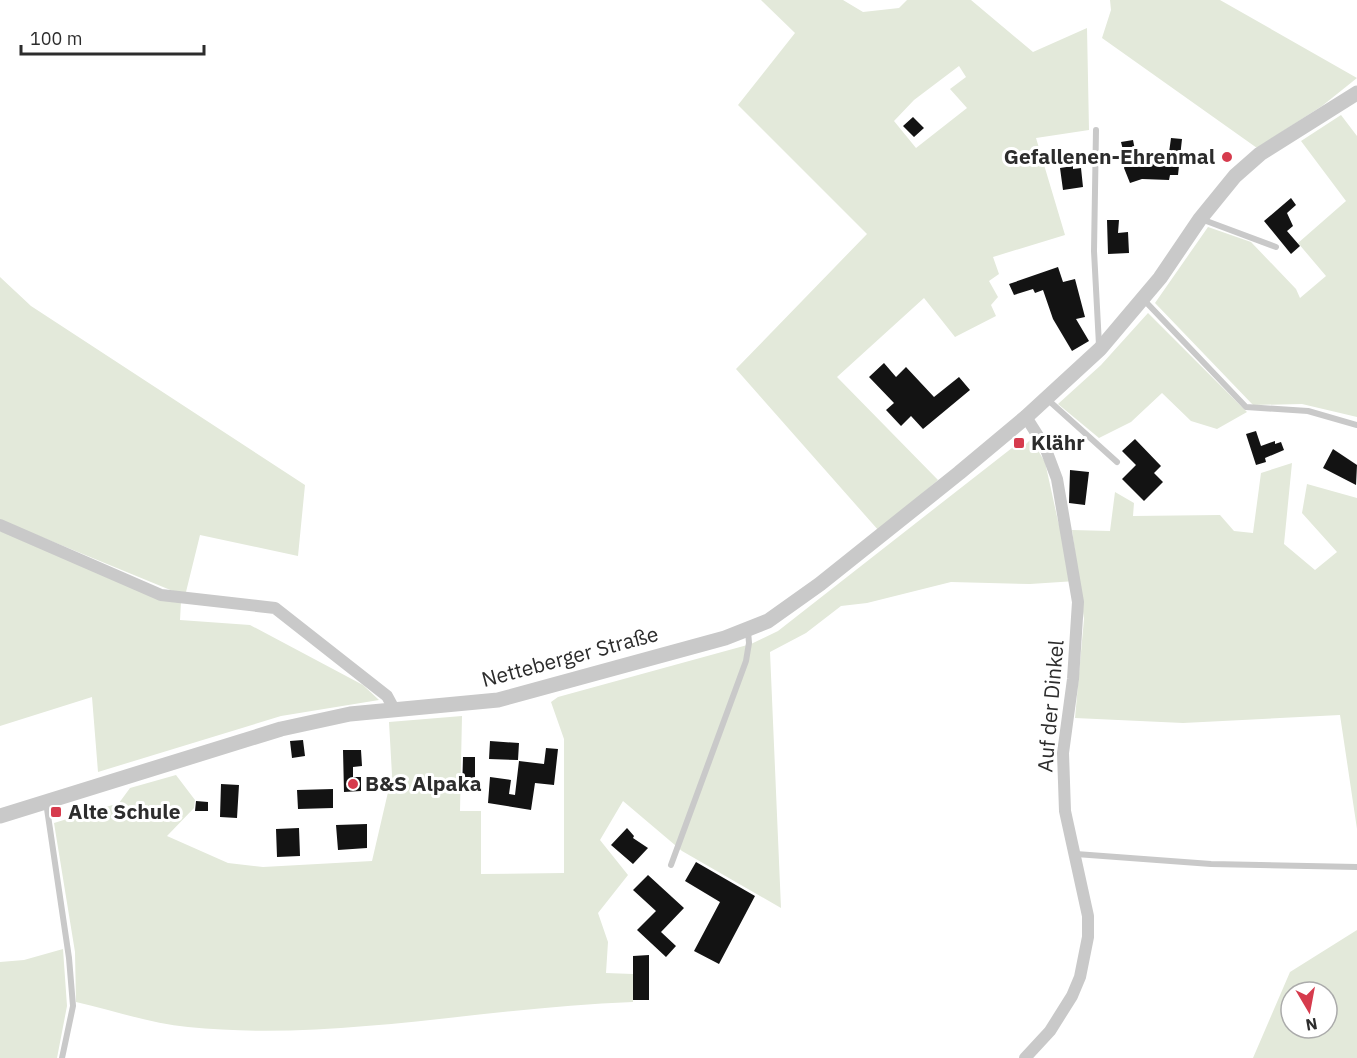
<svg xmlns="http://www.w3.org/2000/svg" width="1357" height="1058" viewBox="0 0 1357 1058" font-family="'IBM Plex Sans',sans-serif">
<rect width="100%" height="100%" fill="#fff"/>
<path fill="#e3e9da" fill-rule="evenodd" d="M761,0H843L863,12L899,8L907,0H971L1033,52L1087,28L1089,130L1036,138L1065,235L993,257L999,274L989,281L998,297L991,305L996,316L955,337L924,298L837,377L938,480L879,531L736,369L867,234L738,105L795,33ZM959,66L966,77L950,89L967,108L916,148L894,121L914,100Z
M1110,0H1220L1357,78L1322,106L1257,148L1102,38L1111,10Z
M1341,115L1357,136V417L1302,404L1253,405L1155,303L1208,227L1251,242L1296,289L1300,298L1326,276L1298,243L1346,201L1301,141Z
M0,277L31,306L305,485L298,556L200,535L185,596L0,520Z
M1148,313L1247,412L1217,429L1191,421L1162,393L1131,422L1099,438L1058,404L1101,365Z
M1031,439L1045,462L1058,521L1076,581L1030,584L951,582L867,603L841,606L806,633L770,652L781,908L682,851L623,801L600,840L628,875L598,913L608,942L606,973L633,974V1002C485,1007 336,1042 188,1027C151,1024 113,1010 76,1002L75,952L54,823L119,803L130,788L176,775L195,800L194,808L167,836L228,863L263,867L372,861L392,775L389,722L462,716L460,811H481V874L564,873V739L551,702L558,697L751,644L778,631L1022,440L1026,444Z
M1292,463L1284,544L1315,570L1337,552L1302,513L1307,484L1357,498V829L1340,715L1183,723L1075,718L1084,619L1072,530L1110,531L1115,492L1134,503L1133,516L1220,515L1234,531L1253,533L1261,473Z
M0,531L181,601L180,620L250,625L363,685L379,700L281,716L98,772L92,697L0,726Z
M1357,930V1058H1253L1290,972ZM1291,992H1327V1028H1291Z
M63,949L67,1006L57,1058H0V962L24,960Z"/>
<path fill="#131313" d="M913,117L924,128L914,137L903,126Z
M1171,138L1182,139L1178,175H1170L1169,180L1142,179L1130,183L1124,168L1126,161L1122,162L1119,155L1124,154L1121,142L1133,140L1137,160H1168Z
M1073,166V169L1081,168L1083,187L1063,190L1060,168Z
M1291,198L1296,205L1287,213L1293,226L1287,231L1300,246L1291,254L1264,221Z
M1107,220H1119L1118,233L1128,232L1129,253L1108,254Z
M1058,267L1063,282L1075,279L1085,317L1076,319L1089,341L1072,351L1053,319L1043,290L1035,293L1033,289L1014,295L1009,284Z
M884,363L896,377L906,367L934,397L959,377L970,390L923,429L911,416L901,426L886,410L894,403L869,377Z
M1256,431L1261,446L1275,441V444L1281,442L1284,450L1265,458L1266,462L1256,465L1246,434Z
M1135,439L1161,466L1154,473L1163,482L1144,501L1122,479L1136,465L1122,451Z
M1333,449L1357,465L1356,485L1323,468Z
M1070,470L1089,472L1085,505L1069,503Z
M303,740L305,756L292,758L290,741Z
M490,741L519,743L518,760L489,759Z
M546,748L558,749L554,785L535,783L531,810L488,803L490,777L511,780L509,794L515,795L519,761L544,764Z
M343,750H361L362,766L353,767V777H361V791L344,792Z
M463,757H475V793L462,792Z
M221,784L239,785L237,818L220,817Z
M333,789V808L298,809L297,790Z
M196,801L208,802V811H195Z
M367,824V848L338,850L336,825Z
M299,828L300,856L277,857L276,829Z
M627,828L634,836L633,838L648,848L633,864L611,845Z
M696,862L755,896L719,964L694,951L720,902L685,881Z
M648,875L684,908L661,932L676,946L666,957L637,930L656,911L633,890Z
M649,955V1000H633V956Z"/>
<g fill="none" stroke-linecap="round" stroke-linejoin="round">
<path stroke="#c9c9c9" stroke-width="6" d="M1096,130L1094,251L1099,345
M1201,219L1276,247
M1144,300L1246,407L1308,411L1357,425
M1047,399L1117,462
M46,802L69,958L73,1006L62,1058
M1076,854L1211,864L1357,867
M671,865L746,661L749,643L748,631"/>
<path stroke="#c9c9c9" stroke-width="12" d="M0,525L161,595L275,608L387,696L394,709
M1025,1058L1050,1031L1072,996L1080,977L1088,937V916L1065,811L1063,753L1073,679L1078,602L1057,479L1045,447L1026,417"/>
<path stroke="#c9c9c9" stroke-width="15" d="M0,816L281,729L350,714L498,700L725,638L768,621L820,584L959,473L1026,417L1100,349L1160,278L1200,219L1235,176L1260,154L1357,93"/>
</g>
<g fill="#d63b4d" stroke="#fff" stroke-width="2">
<circle cx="1227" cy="157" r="6"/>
<rect x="1013" y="437" width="12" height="12" rx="3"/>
<circle cx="353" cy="784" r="6"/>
<rect x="50" y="806" width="12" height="12" rx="3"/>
</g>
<g text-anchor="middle" stroke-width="6" stroke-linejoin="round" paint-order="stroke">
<g font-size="21" font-weight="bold" fill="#2c2c2c" stroke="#fff" text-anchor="start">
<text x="1215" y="164" text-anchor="end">Gefallenen-Ehrenmal</text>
<text x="1031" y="450">Klähr</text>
<text x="365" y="791">B&amp;S Alpaka</text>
<text x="68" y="819">Alte Schule</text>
</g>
<g font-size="21" fill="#2c2c2c" stroke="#fff">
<text transform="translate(570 657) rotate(-15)" y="7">Netteberger Straße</text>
<text transform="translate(1051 706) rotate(-85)" y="7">Auf der Dinkel</text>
</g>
</g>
<g transform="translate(1309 1010) rotate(170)"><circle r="28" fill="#ffffff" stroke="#ababab" stroke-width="1.5"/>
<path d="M0-4.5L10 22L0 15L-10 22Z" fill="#d63b4d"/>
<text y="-9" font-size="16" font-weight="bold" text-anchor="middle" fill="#2c2c2c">N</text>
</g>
<path d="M21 45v9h183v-9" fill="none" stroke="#2c2c2c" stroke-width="3"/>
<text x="30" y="45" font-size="18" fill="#2c2c2c" stroke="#ffffff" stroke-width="4.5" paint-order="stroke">100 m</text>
</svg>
